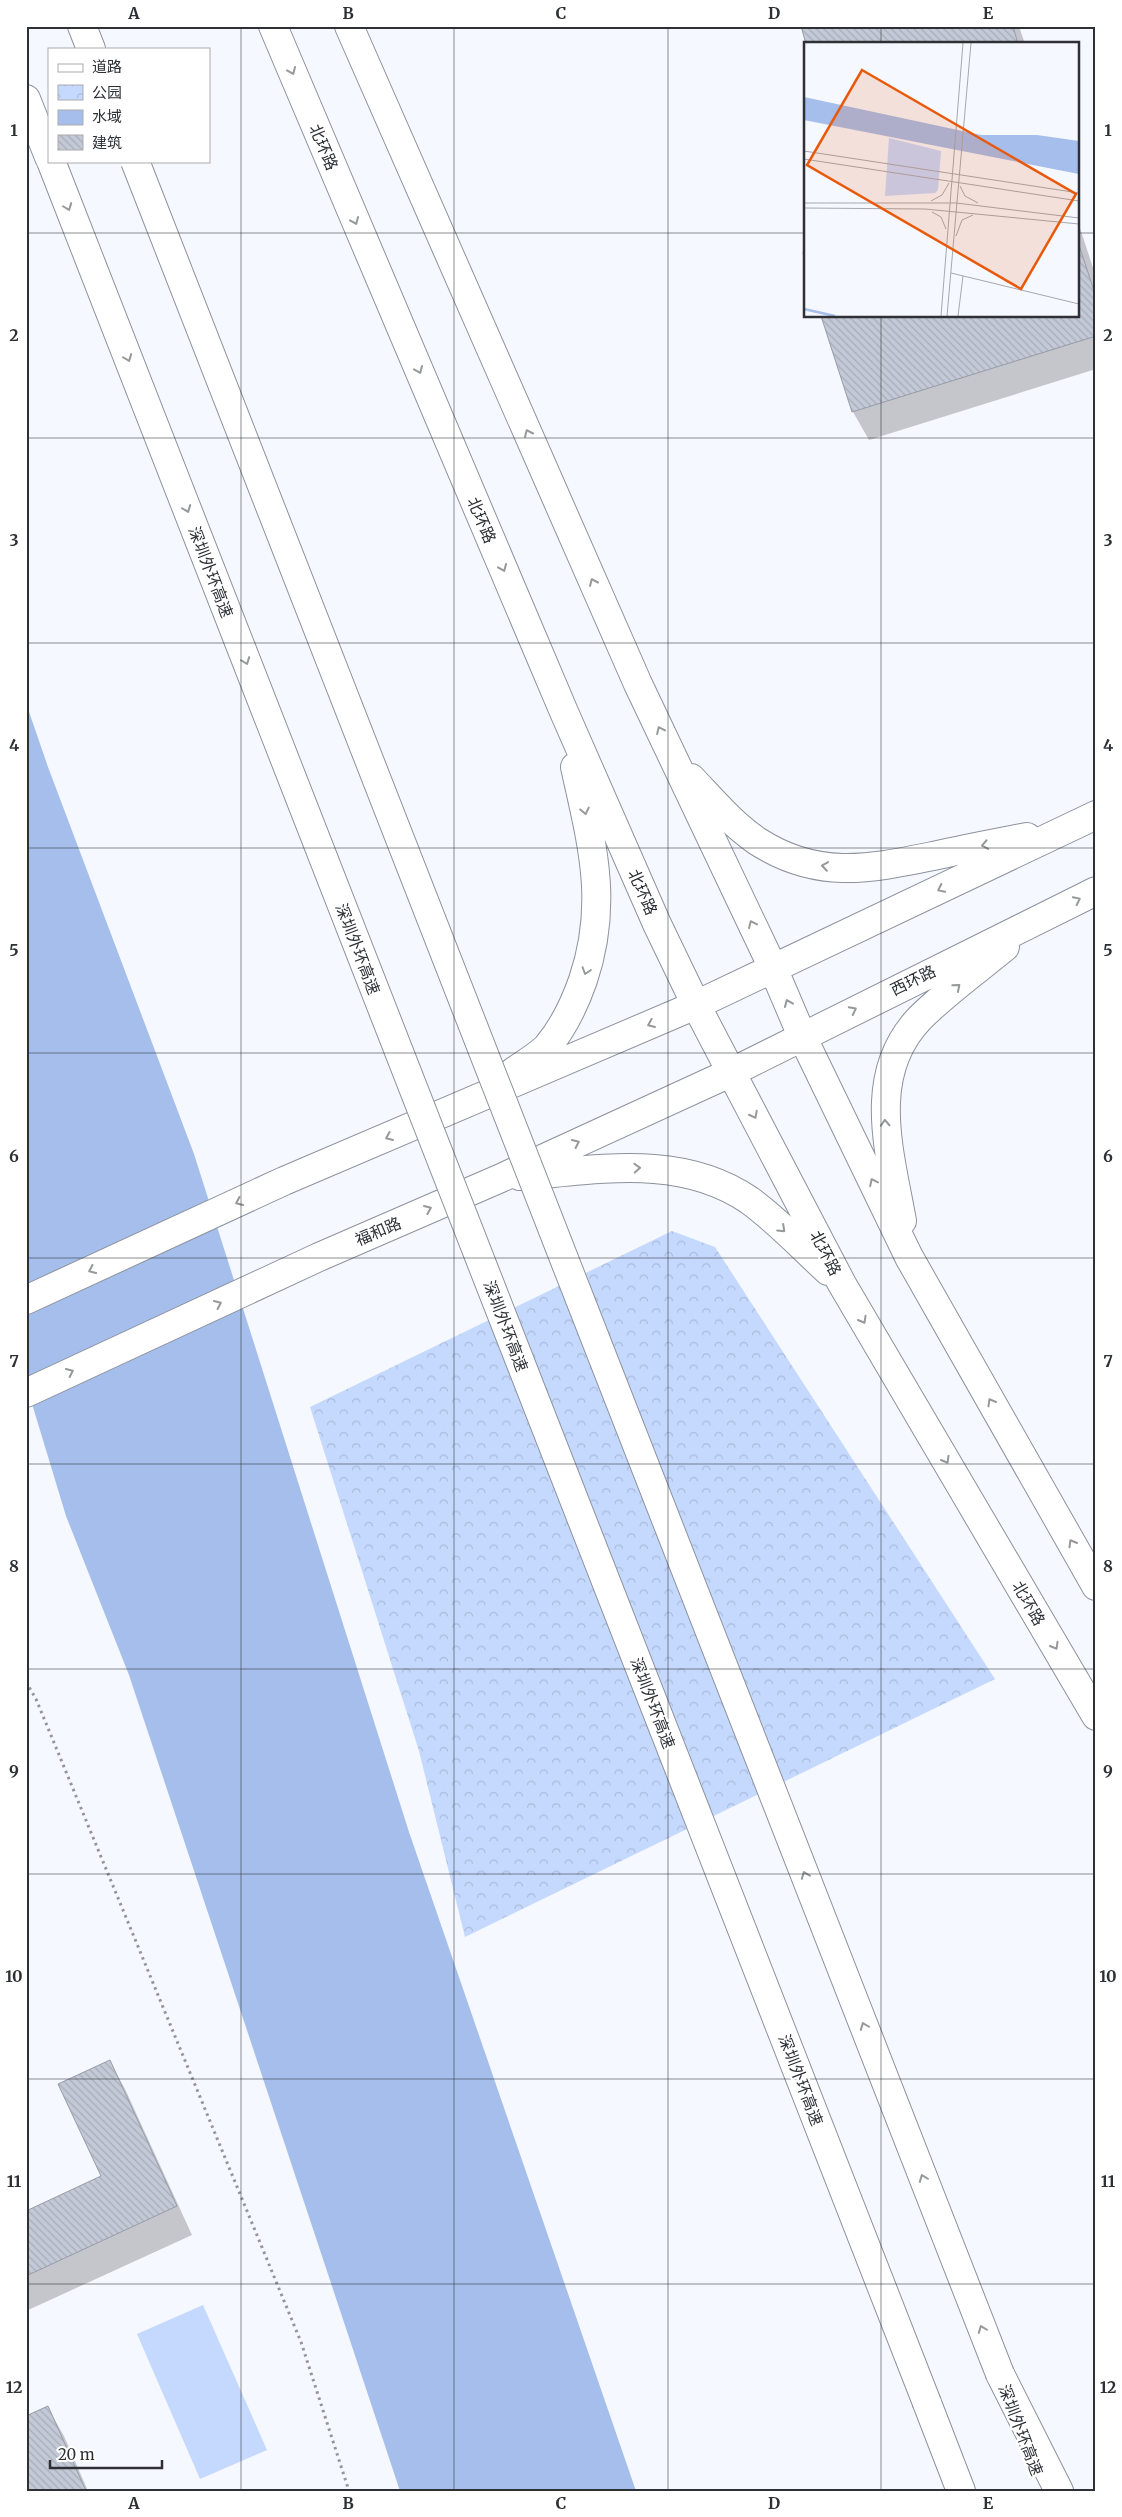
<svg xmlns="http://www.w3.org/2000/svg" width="1122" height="2517" viewBox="0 0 1122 2517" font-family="Merriweather,'Noto Sans SC',serif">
<defs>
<pattern id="park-crowns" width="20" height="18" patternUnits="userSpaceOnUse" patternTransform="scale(1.25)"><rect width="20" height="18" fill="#c5d9fe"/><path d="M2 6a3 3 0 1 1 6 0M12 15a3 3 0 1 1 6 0" fill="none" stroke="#aabbda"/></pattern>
<pattern id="building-back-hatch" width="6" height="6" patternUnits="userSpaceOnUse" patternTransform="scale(1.25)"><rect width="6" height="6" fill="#c3c9d6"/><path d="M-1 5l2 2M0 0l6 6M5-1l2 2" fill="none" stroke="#a8adb8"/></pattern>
</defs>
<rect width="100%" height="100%" fill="#f5f8fe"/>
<path fill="url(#park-crowns)" d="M672,1231L715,1247L995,1679L465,1937L419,1751L310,1407Z"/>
<path fill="#c5d9fe" d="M203,2305L267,2450L200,2479L137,2334Z"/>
<path fill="#a5beec" d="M26,703L48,767L194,1154L409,1832L636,2491H400L129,1675L66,1516L26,1384Z"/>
<path fill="#0003" d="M802,26H1019L1025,44H808Z
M1078,222L1096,277V369L869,440L853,412L823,316H1078Z
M806,251V263L802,252Z
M109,2061L125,2089L192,2235L26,2311V2212L103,2177Z
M48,2408L64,2436L88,2491H26Z"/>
<path fill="url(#building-back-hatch)" stroke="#969ca8" d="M801,26H1013L1018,44H806Z
M1078,242L1096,297V336L852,412L821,316H1078Z
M110,2060L177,2206L26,2276V2211L101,2176L58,2084Z
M48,2406L86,2491H26V2416Z"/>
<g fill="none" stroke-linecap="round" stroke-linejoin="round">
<g stroke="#8c929e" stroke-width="30">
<path id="major" d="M273,26L564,712L657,924L696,1005L842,1284L1096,1716
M349,26L638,684L773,968L802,1036L909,1257L1096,1586
M691,778C712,800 732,824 757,841C817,880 869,869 933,856C964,849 996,843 1027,837
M513,1072C524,1064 538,1056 547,1047C563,1028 575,1003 583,980C609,903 592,844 575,767
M520,1176C597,1170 680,1153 749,1200C777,1220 802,1247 828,1271
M902,1221C890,1153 865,1075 920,1018C946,992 977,970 1005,947
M26,1300L284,1181L696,1005L1096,815
M26,1393L319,1257L501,1178L732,1072L1096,891"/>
</g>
<g stroke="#8c929e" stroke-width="30">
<path id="highway" d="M82,26L91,49
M26,99L49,157
M1000,2374L1059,2491
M927,2403L961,2491"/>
</g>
<path stroke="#93959b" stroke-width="3" stroke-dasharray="2.5 4" stroke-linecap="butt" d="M26,1682L36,1699L301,2342L349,2491"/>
<use href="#major" stroke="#fff" stroke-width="28"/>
<use href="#highway" stroke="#fff" stroke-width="28"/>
<g stroke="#8c929e" stroke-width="30" stroke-linecap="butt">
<path id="highway-bridge" d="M51,161L927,2403
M135,161L1000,2374"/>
</g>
<use href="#highway-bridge" stroke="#fff" stroke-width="28"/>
</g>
<defs><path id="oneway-chevron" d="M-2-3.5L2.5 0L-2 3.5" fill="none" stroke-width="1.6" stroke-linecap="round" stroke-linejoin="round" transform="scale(1.25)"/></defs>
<g stroke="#96989a">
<use href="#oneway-chevron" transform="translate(292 71) rotate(67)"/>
<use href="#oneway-chevron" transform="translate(68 207) rotate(69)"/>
<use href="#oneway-chevron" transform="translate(355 221) rotate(67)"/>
<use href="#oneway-chevron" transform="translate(128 358) rotate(69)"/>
<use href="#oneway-chevron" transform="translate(419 370) rotate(67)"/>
<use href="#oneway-chevron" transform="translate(528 433) rotate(-114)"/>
<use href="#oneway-chevron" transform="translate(187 509) rotate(69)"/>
<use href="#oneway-chevron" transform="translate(503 568) rotate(67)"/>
<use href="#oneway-chevron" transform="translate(593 582) rotate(-114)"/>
<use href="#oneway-chevron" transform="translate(246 661) rotate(69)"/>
<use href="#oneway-chevron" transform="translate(660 730) rotate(-115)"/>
<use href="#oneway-chevron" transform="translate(585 811) rotate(78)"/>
<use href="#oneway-chevron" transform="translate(985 845) rotate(169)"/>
<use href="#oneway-chevron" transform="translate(825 866) rotate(-172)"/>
<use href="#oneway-chevron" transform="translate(941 889) rotate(154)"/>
<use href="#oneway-chevron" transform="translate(1077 900) rotate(-26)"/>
<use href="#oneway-chevron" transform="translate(752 924) rotate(-115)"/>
<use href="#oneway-chevron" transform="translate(586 971) rotate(108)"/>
<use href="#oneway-chevron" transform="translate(957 987) rotate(-40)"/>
<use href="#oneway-chevron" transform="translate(788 1003) rotate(-113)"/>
<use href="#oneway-chevron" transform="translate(853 1010) rotate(-27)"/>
<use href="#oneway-chevron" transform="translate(651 1024) rotate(157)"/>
<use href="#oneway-chevron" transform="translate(754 1115) rotate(63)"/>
<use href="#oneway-chevron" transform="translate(885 1123) rotate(-93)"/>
<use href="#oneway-chevron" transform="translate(389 1137) rotate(157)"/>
<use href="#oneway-chevron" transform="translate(576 1143) rotate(-25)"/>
<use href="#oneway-chevron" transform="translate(637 1168) rotate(-3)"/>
<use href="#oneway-chevron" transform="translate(873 1182) rotate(-116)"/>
<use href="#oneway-chevron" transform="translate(239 1202) rotate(155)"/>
<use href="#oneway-chevron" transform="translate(428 1209) rotate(-23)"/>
<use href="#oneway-chevron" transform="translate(782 1229) rotate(43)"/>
<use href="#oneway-chevron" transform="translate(92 1270) rotate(155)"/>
<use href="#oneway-chevron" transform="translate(218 1304) rotate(-25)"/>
<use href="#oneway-chevron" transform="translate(863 1320) rotate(60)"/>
<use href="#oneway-chevron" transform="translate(70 1372) rotate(-25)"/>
<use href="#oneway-chevron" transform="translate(991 1402) rotate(-120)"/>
<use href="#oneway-chevron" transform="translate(946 1460) rotate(60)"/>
<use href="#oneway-chevron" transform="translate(1072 1543) rotate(-120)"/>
<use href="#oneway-chevron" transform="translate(1055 1646) rotate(60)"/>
<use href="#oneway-chevron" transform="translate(805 1875) rotate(-111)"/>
<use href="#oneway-chevron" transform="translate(864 2026) rotate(-111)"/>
<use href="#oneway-chevron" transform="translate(923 2178) rotate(-111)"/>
<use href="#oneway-chevron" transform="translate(982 2329) rotate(-111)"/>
</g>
<path fill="none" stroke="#2e3035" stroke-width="1" stroke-opacity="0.55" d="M241,26V2491M454,26V2491M668,26V2491M881,26V44M26,233H806M1078,233H1096M881,316V2491M26,438H1096M26,643H1096M26,848H1096M26,1053H1096M26,1258H1096M26,1464H1096M26,1669H1096M26,1874H1096M26,2079H1096M26,2284H1096"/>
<g text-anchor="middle" stroke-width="4.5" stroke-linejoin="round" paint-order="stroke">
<g font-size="16" fill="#2e3035" stroke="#fff">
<text transform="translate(324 147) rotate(67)" y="6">北环路</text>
<text transform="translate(482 520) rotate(67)" y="6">北环路</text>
<text transform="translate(211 572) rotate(69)" y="6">深圳外环高速</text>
<text transform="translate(643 892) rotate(66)" y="6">北环路</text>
<text transform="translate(358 949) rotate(69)" y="6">深圳外环高速</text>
<text transform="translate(913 980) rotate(-26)" y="6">西环路</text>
<text transform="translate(378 1231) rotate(-23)" y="6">福和路</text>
<text transform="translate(826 1253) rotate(63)" y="6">北环路</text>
<text transform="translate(506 1326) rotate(69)" y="6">深圳外环高速</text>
<text transform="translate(1029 1603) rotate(60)" y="6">北环路</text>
<text transform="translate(653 1703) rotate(69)" y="6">深圳外环高速</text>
<text transform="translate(801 2080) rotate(69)" y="6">深圳外环高速</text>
<text transform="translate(1021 2430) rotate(69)" y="6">深圳外环高速</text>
</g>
</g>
<g transform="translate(804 42)">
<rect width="275" height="275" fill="#f5f8fe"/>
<path d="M85,96L137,109L134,148L131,151L81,154Z" fill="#c5d9fe"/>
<path d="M0,55L177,93H233L275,99V132L0,78Z" fill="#a5beec"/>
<path fill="none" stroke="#a5beec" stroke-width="2.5" d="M0,267L31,274"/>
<path fill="none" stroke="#a5a8ae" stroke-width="1" d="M0,109L275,151M0,117L275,159M156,144L161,154L174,161M127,159L138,153L145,141M0,161H152L275,176M0,166L121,167L275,182M128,170L137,175L142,187M152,194L158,178L169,173M147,231L275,262M137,274L159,1M143,274L167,1M154,274L159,234"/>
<path fill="#e8590c" fill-opacity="0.15" stroke="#e8590c" stroke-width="2.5" d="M58,28L272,152L217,247L3,123Z"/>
<rect width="275" height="275" fill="none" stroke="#2e3035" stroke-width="2.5"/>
</g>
<rect width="1122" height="2517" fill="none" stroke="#ffffff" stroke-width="55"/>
<rect x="48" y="48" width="162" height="115" fill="#ffffff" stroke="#abacae"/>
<rect x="58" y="64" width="25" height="8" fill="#ffffff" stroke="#abacae"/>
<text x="92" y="72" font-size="15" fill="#2e3035">道路</text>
<rect x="58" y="85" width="25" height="15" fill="url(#park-crowns)" stroke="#abacae"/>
<text x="92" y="98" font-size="15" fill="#2e3035">公园</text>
<rect x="58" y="110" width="25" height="15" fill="#a5beec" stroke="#abacae"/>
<text x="92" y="122" font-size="15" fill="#2e3035">水域</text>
<rect x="58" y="135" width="25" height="15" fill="url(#building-back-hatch)" stroke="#abacae"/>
<text x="92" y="148" font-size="15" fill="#2e3035">建筑</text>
<path d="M50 2460v8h112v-8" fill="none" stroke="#2e3035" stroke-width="2.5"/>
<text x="58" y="2460" font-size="15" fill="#2e3035" stroke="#ffffff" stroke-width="4" paint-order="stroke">20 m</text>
<rect x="28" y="28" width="1066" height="2462" fill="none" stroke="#2e3035" stroke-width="2"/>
<g font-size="16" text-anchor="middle" font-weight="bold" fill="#2e3035">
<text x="134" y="19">A</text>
<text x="348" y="19">B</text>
<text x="561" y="19">C</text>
<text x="774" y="19">D</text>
<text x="988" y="19">E</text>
<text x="14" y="136">1</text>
<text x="1108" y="136">1</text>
<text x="14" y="341">2</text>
<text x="1108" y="341">2</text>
<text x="14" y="546">3</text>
<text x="1108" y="546">3</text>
<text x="14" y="751">4</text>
<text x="1108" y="751">4</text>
<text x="14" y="956">5</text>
<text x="1108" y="956">5</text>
<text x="14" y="1162">6</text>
<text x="1108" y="1162">6</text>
<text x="14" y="1367">7</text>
<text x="1108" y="1367">7</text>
<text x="14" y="1572">8</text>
<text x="1108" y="1572">8</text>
<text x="14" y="1777">9</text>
<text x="1108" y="1777">9</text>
<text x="14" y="1982">10</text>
<text x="1108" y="1982">10</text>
<text x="14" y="2187">11</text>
<text x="1108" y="2187">11</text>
<text x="14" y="2393">12</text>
<text x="1108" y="2393">12</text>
<text x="134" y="2509">A</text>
<text x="348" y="2509">B</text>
<text x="561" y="2509">C</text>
<text x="774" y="2509">D</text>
<text x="988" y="2509">E</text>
</g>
</svg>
